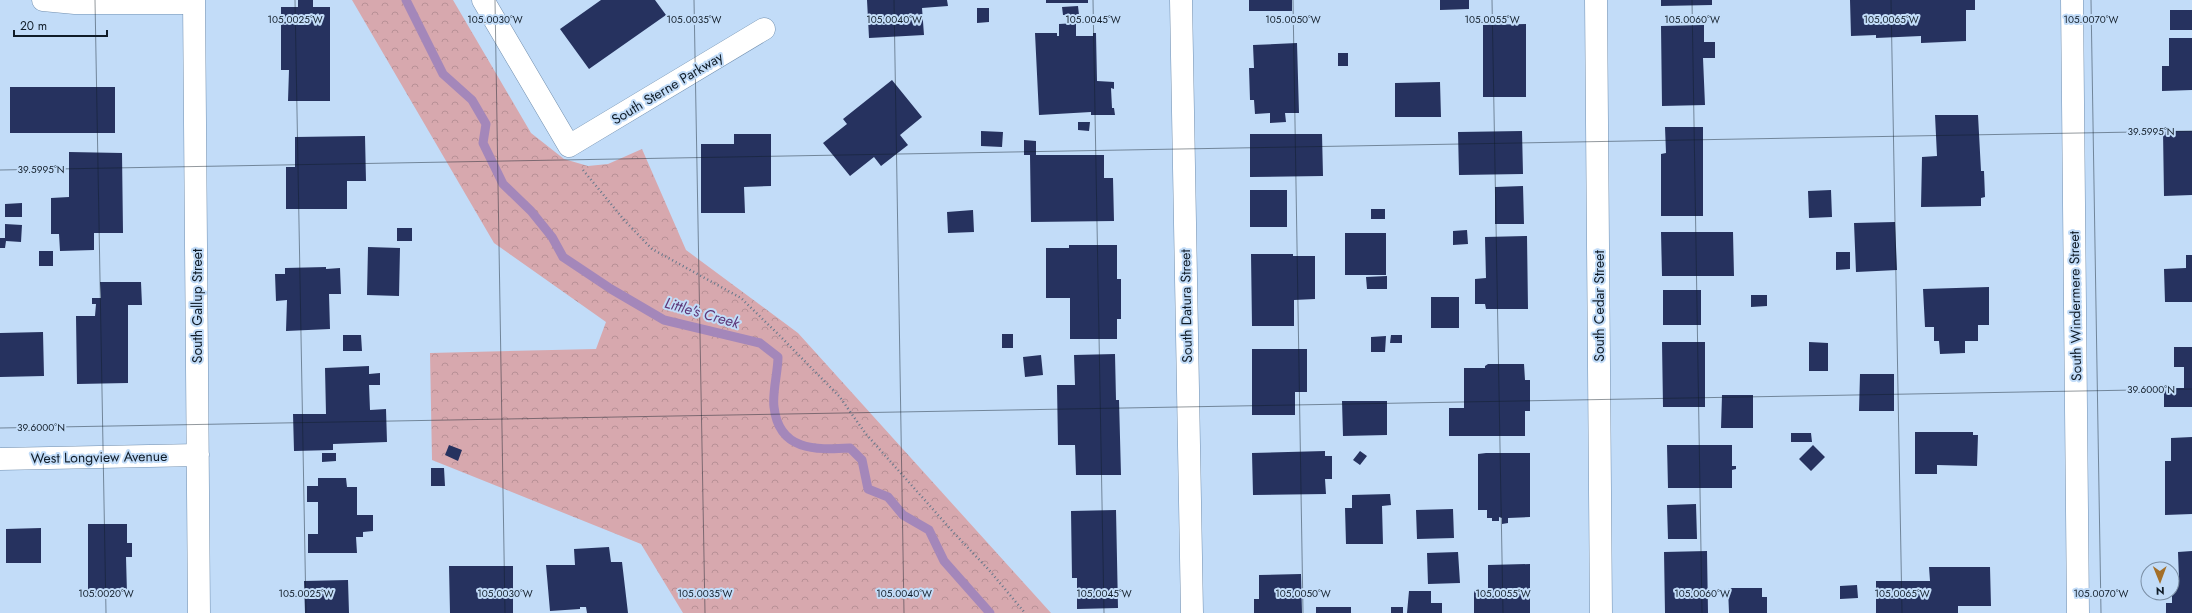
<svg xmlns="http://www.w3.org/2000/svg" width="2192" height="613" viewBox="0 0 2192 613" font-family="Jost,sans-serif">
<defs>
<pattern id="forest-crowns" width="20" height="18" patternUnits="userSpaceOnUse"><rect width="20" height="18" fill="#d7a8ae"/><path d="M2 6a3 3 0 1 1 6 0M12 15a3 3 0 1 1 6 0" fill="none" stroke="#b89096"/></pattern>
</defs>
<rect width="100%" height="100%" fill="#c2dcf8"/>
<path fill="url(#forest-crowns)" d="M352,0H453L531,133L564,159L588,166L608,164L642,149L686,250L798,333L1051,613H683L641,544L432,460L430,353L596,349L606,322L494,243Z"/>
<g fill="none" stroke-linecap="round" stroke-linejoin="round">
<path stroke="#a487ba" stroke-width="9" d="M406,0L443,74L472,100L486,124L483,143L503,184L531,211L552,237L563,257L611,289L664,320L760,343L778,357C778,372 772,393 774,407C779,451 815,450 850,448L862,460L868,489L888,497L903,515L929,530L944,561L990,613"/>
</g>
<path fill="#26325f" d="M298,0H313V7H330V101H288L289,70H281V7H298Z
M601,0H655L666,15L589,69L560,29Z
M867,0H947L948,6L922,8L924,35L869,38Z
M1046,0H1088V3H1046Z
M1249,0H1292V11H1249Z
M1440,0H1469V9L1440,10Z
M1661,0H1712V5L1661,6Z
M1850,0H1975V10H1966V41L1921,43V36L1876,38V35L1851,36Z
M1078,6L1079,15H1063L1062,7Z
M977,8H989V22L977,23Z
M2170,10H2192V30H2170Z
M1076,23V36H1093V33H1096L1097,81L1114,82V89L1111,88L1112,108H1114L1115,115H1091V112L1039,115L1035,33H1057V36H1059V24Z
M1526,24V97H1483V25Z
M1704,25V42H1715V58H1703L1705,105L1662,106L1661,26Z
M2169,38H2192V90L2162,91V66H2169Z
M1297,43L1299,113H1285L1286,122L1270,123V113L1255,114L1254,100H1250L1249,68H1254L1253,45Z
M1338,53H1348V66H1338Z
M892,80L922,117L900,135L908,145L881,166L874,157L850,176L823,143L847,124L843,119Z
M1440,82L1441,117H1395V83Z
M10,87H115V133H10Z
M1935,115H1978L1981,171H1984L1985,197L1981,198V206L1921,207L1922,157L1937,156Z
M1078,122H1090L1089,131L1078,130Z
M1665,127H1703V216H1661V154L1666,153Z
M981,131L1003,132L1002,147L981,146Z
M1522,131L1523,174L1459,175L1458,132Z
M2163,131H2192V195L2164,196Z
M734,134H771V186L744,187L745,213H701V144H734Z
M1250,134H1322L1323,176L1250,177Z
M365,136L366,181H347V209H286V167H295V137Z
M1024,140L1036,141V155H1104V178H1113L1114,221L1031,222L1030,155H1024Z
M69,152L122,153L123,233H94V250L60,251L59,234H51V198L69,197Z
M1523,186L1524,224H1495V187Z
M1250,190H1287V227H1250Z
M1831,190L1832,217L1809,218L1808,191Z
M22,203V217H5V204Z
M1371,209H1385V219H1371Z
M973,210L974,232L948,233L947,212Z
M1895,222L1897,270L1856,272L1854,223Z
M5,224L22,225L21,242L6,241L5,248H0V238H5Z
M397,228H412V241H397Z
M1467,230L1468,244L1453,245V231Z
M1661,232H1733L1734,276H1662Z
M1345,233H1386V275H1345Z
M1527,236L1528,309H1486L1485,304H1475V279L1486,278L1485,237Z
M1069,245H1117V279H1121V319H1117V339H1070V298H1046V248H1069Z
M368,247L400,248L399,296L367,295Z
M39,251H53V266H39Z
M1836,252H1850V269L1836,270Z
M1251,254H1293V256H1315V299L1294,300V326H1252Z
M2186,255H2192V302H2165L2164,269L2186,268Z
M326,267V269L340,268L341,294H329L330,329L286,331L287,300L276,301L275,274H285V268Z
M1387,276V289H1367L1366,277Z
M100,282H141L142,305H128V383L77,384L76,316H95L96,304H92V298H101Z
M1989,287V325H1978V341H1965V353L1940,354L1939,341H1934V327H1925L1923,289Z
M1663,290H1701V325H1663Z
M1751,295H1767V306L1751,307Z
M1431,297H1459V328H1431Z
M43,332L44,376L0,377V333Z
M1002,334H1013V348H1002Z
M343,335H361L362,351H343Z
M1391,335H1402V343H1390Z
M1386,336L1385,352H1371V337Z
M1662,342H1705V407H1663Z
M1809,342L1828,343V371H1809Z
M2174,347H2192V407H2164V388H2184V367H2174Z
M1252,349H1307V392H1295V415H1252Z
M1115,354L1116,400H1119L1121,475H1076L1075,445H1058L1057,385H1075L1074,355Z
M1041,355L1043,375L1025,377L1023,357Z
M1488,364H1524L1525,380H1530V411H1525V436H1449V408H1464V368H1485V366Z
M369,366V374L380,373V385H369L370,410L386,409L387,442L333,444V450L294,451L293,414H326L325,368Z
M1860,374H1894V411H1859Z
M1722,395H1753V428H1721Z
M1342,401H1387V435L1343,436Z
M1915,432H1973V435H1978L1977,466L1937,465V474H1915Z
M1791,433H1811L1812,442H1791Z
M2192,437V514L2165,515V461H2171V438Z
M449,445L462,450L458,461L445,455Z
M1667,445H1732V466H1736V469L1732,470V488H1668Z
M1813,445L1825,457L1811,471L1799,459Z
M1325,451V456H1332V479H1325L1326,494L1253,495L1252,453Z
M1360,451L1367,456L1360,465L1353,460Z
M322,453H336V461L322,462Z
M1486,453H1530V517L1508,518V523L1502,524V518L1499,517V521H1492V518H1487V510H1478V454Z
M431,468H444L445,486H431Z
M318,478H346L347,487H357V515H373V531L363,532V537H356L357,553H308V534H318V502H307V486H318Z
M1390,494L1391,505L1382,506L1383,544H1346L1345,508H1352V495Z
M1696,504L1697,539H1668L1667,505Z
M1453,509L1454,538L1417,539L1416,510Z
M1116,510L1118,608L1077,609V578H1072L1071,511Z
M88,524H127V543H132V557H126L127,594H88Z
M41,528V563H6V529Z
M609,547L611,562H622L628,613H587L586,607H580V609L550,611L546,565H575L574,549Z
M1707,551L1708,613H1665L1664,552Z
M2192,551V613H2166V603H2172V579H2179L2178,552Z
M1458,552L1460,583L1428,584L1427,553Z
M1530,564V613H1474V591H1488V565Z
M449,566H513V613H450Z
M1929,567H1990L1991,606H1958V613H1876V581H1930Z
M1301,574L1302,613H1254V599H1259V575Z
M348,580L349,613H305L304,581Z
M1857,585L1858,598L1840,599V586Z
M1728,588H1762V597H1767V613H1729Z
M1409,591H1431V603H1442V613H1407Z
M1316,607H1351V613H1316Z
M1391,607H1403V613H1391Z"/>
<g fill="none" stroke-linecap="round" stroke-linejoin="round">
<g stroke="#718faf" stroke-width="23">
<path id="minor" d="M43,0L75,3H194
M194,0L199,613
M483,0L569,146L764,29
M1181,0L1192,613
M1596,0L1601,613
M2072,0L2078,613
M0,459L198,455"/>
</g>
<path stroke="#64778b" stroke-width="2.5" stroke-dasharray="1 3" stroke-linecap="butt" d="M583,170L625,221L652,249L741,298L779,335L839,396L866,434L954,533L989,570L1025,613"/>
<use href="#minor" stroke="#fff" stroke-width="22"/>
</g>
<path fill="none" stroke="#101c28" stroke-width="1" stroke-opacity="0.45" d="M95,0L106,613M295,0L306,613M495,0L505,613M694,0L705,613M894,0L904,613M1093,0L1104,613M1293,0L1303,613M1492,0L1503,613M1692,0L1702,613M1891,0L1902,613M2091,0L2101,613M0,170L2192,131M0,428L2192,389"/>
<g text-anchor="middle" stroke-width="4" stroke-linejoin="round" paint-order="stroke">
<g font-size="14" fill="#101c28" stroke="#c2dcf8">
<text transform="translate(667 88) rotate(-31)" y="5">South Sterne Parkway</text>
<text transform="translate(197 306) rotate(-90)" y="5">South Gallup Street</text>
<text transform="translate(1186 306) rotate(-91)" y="5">South Datura Street</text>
<text transform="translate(1599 306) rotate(-90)" y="5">South Cedar Street</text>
<text transform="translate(2075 306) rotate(-91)" y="5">South Windermere Street</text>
<text transform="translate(99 457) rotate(-1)" y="5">West Longview Avenue</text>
</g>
<g font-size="15" font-style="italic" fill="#5e3778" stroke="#c2dcf8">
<text transform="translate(702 313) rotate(16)" y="5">Little's Creek</text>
</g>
</g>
<g font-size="10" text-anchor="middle" fill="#101c28" stroke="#c2dcf8" stroke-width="4" stroke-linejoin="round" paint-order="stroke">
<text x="295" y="23">105.0025°W</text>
<text x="495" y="23">105.0030°W</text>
<text x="694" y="23">105.0035°W</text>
<text x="894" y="23">105.0040°W</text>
<text x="1093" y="23">105.0045°W</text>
<text x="1293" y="23">105.0050°W</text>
<text x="1492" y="23">105.0055°W</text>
<text x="1692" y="23">105.0060°W</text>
<text x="1891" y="23">105.0065°W</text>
<text x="2091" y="23">105.0070°W</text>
<text x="2151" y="135">39.5995°N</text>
<text x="41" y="173">39.5995°N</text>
<text x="2151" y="393">39.6000°N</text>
<text x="41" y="431">39.6000°N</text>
<text x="106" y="597">105.0020°W</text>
<text x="306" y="597">105.0025°W</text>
<text x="505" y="597">105.0030°W</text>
<text x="705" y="597">105.0035°W</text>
<text x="904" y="597">105.0040°W</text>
<text x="1104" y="597">105.0045°W</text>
<text x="1303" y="597">105.0050°W</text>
<text x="1503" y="597">105.0055°W</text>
<text x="1702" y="597">105.0060°W</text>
<text x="1902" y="597">105.0065°W</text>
<text x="2101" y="597">105.0070°W</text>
</g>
<g transform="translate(2160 581) rotate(179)"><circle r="19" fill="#c2dcf8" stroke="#7b8fa5"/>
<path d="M0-3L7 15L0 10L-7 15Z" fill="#a46f28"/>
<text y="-6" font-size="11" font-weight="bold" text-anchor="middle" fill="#101c28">N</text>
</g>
<path d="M14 30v6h93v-6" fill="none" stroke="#101c28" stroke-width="2"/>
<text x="20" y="30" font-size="12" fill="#101c28" stroke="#c2dcf8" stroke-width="3" paint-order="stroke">20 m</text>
</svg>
